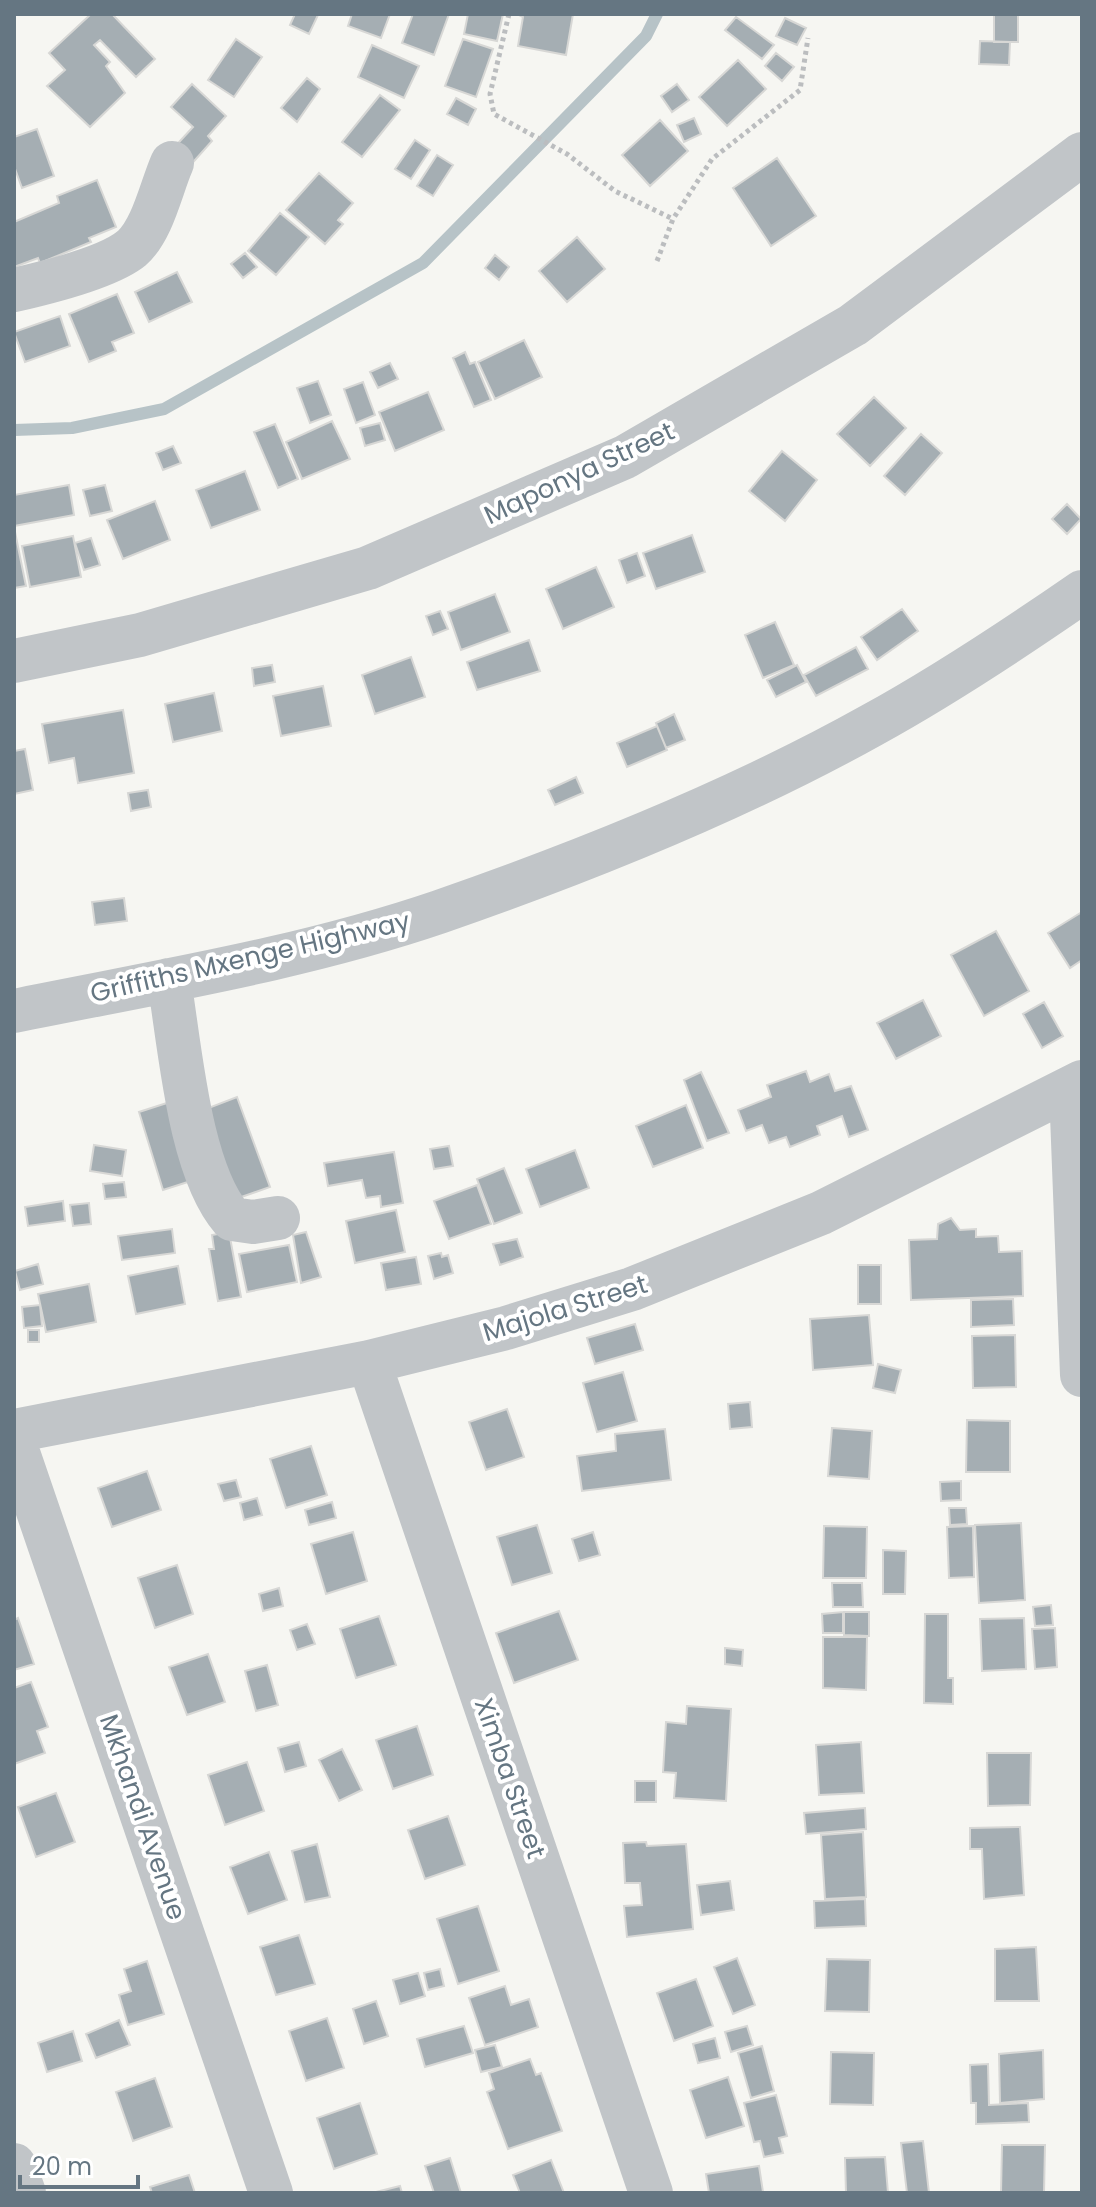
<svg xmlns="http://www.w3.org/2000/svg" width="1096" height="2207" viewBox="0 0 1096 2207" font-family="Poppins,sans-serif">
<rect width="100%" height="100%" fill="#f6f6f2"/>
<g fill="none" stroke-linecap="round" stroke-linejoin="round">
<path stroke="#b7c3c7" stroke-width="12" d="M14,430L72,428L164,409L423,263L646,36L657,14"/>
</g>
<path fill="#a5aeb3" stroke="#d7d7d5" stroke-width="2" d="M91,14H112L155,59L136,77L100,40L94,45L110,62L106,66L125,93L90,127L47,86L65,70L49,53Z
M295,14L318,15L309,34L290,25Z
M352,14H390L381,38L348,26Z
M413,14H449L434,55L402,43Z
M468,14H503L497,41L464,34Z
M517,14H573L566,55L518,46L523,17Z
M994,14H1018V42H994Z
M736,17L774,45L762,59L725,30Z
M785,18L806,28L797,45L776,36Z
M236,39L262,57L234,97L208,80Z
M463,39L493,49L476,97L445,86Z
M980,41L1010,42L1009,65L979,64Z
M372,45L419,66L404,98L358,77Z
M776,53L794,67L782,81L765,66Z
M738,60L766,89L727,126L699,97Z
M307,78L320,89L297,122L281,108Z
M192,84L226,116L208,136L212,141L187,169L169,153L193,127L171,107Z
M677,84L689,100L672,112L661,96Z
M380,95L400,110L362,157L342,142Z
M456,98L476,109L468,125L447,114Z
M694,118L701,134L684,142L677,125Z
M660,120L688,151L650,186L622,155Z
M37,129L54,176L22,188L14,166V137Z
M415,140L430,150L411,179L395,169Z
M437,155L453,165L433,196L417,186Z
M777,158L816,216L771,246L733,188Z
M319,173L353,203L338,220L343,224L325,244L286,210Z
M97,180L116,227L89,238L91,242L40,263L38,258L14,267V222L59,203L57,196Z
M280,213L309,237L276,275L248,251Z
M577,237L605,269L567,302L539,271Z
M245,253L257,267L243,278L231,264Z
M495,255L509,267L499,280L485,268Z
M177,272L192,302L149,322L135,292Z
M117,294L134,333L112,342L116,351L89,362L69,314Z
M60,316L70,346L25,362L14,332Z
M524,340L542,377L495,399L478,362Z
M465,352L470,364L475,362L491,400L474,407L453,358Z
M390,363L398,379L378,388L370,372Z
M318,381L331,415L310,423L297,388Z
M363,382L375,415L356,423L344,389Z
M428,392L444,430L395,451L379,412Z
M874,397L906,428L870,466L837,434Z
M332,421L350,459L302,479L286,442Z
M380,423L385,440L365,446L360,428Z
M275,424L298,479L278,488L254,432Z
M921,434L942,453L905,495L884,476Z
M173,446L181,463L163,470L156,453Z
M782,451L817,480L785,521L749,491Z
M245,471L260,510L211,528L196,490Z
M69,485L74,515L14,526V495Z
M105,485L112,511L90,516L83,490Z
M155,501L170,540L123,559L107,520Z
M1067,504L1081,519L1067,534L1052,519Z
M14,527L26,586L14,588Z
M692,535L705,572L656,589L643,553Z
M73,536L81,577L30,587L22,546Z
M91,538L100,565L84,570L75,543Z
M637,553L645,576L627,583L619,560Z
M596,567L614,607L563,629L546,589Z
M495,594L510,632L461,650L448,612Z
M902,609L918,631L877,660L861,637Z
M440,611L448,629L433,635L426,616Z
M775,622L794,665L763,678L745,635Z
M529,640L540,671L477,690L467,662Z
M856,647L868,669L816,696L804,675Z
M411,657L425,697L375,714L362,675Z
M272,665L275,682L254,686L252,668Z
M797,665L806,682L776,697L767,680Z
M323,686L331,726L281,736L273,696Z
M214,693L222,731L173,742L165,704Z
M123,710L134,773L78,783L74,758L49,763L42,724Z
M674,714L685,740L666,748L656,723Z
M657,726L667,750L627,767L617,743Z
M25,749L33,790L14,794V751Z
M576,777L583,793L555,805L548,790Z
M148,790L151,807L131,811L128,793Z
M124,898L127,921L95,925L92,902Z
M1082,912V960L1070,968L1048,933Z
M996,931L1029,991L984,1016L951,955Z
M923,1000L941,1036L896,1059L877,1023Z
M1044,1002L1063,1036L1042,1048L1023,1014Z
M806,1071L810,1082L829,1074L835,1091L851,1086L868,1130L849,1137L842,1116L817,1126L820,1135L790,1147L786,1137L769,1143L762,1125L746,1131L738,1110L771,1097L767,1085Z
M701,1072L729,1133L707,1141L684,1080Z
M237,1097L270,1187L230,1201L198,1112Z
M173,1101L197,1179L163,1190L139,1112Z
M686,1105L703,1148L653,1167L636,1126Z
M94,1145L126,1150L122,1176L90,1171Z
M449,1146L453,1166L434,1169L430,1149Z
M575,1150L589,1188L540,1207L526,1169Z
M394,1152L403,1203L381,1207L380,1196L366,1198L362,1180L328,1186L324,1163Z
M504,1168L522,1213L494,1224L477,1179Z
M124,1182L126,1197L105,1199L103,1184Z
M477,1185L491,1224L449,1239L434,1201Z
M63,1201L65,1221L28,1226L25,1207Z
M89,1203L91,1224L73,1226L70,1205Z
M396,1210L405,1252L355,1263L346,1221Z
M951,1218L960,1230L976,1229V1237L998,1236L999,1252L1022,1251L1023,1296L911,1300L909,1240L937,1239L938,1224Z
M172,1229L175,1253L122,1260L118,1236Z
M229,1232L241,1297L218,1301L209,1249H214L212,1235Z
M306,1232L321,1277L301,1283L293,1235Z
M517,1239L523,1257L500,1265L493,1244Z
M289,1245L297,1282L247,1292L239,1254Z
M441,1253L442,1257L448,1255L453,1273L434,1279L428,1256Z
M416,1257L421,1284L386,1290L381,1263Z
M38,1264L43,1284L20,1290L15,1271Z
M858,1265H881V1304H858Z
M178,1266L185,1304L136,1314L128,1276Z
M89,1284L96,1322L46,1332L38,1294Z
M1013,1299L1014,1325L971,1327V1300Z
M40,1305L42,1326L24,1328L22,1307Z
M869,1315L873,1365L813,1370L810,1319Z
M635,1324L643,1350L595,1364L587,1338Z
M28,1330H39V1342H28Z
M1015,1335L1016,1387L973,1388L972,1336Z
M878,1364L901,1370L895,1393L873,1388Z
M623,1372L637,1421L597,1432L583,1383Z
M750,1402L752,1427L730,1429L728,1404Z
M507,1409L524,1457L486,1470L469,1422Z
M967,1420L1010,1421V1472H966Z
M832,1428L872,1431L869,1479L828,1476Z
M665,1429L671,1480L582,1491L577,1456L616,1451L615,1434Z
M311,1446L327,1495L286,1508L270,1459Z
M147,1471L161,1510L112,1527L98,1488Z
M236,1480L241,1497L224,1501L218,1484Z
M961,1481V1500L941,1501L940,1482Z
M257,1498L262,1515L244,1520L240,1503Z
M332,1502L336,1518L309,1525L305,1510Z
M949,1508H966L967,1524L950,1525Z
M1021,1523L1025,1600L979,1603L975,1525Z
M537,1525L552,1573L512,1585L497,1537Z
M824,1526L867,1527L866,1578H823Z
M973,1526L974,1577L949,1578L947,1527Z
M353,1532L367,1581L326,1594L311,1544Z
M593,1532L600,1555L579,1561L572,1539Z
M883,1550L906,1551L905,1594H883Z
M177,1565L193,1614L155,1628L138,1578Z
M832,1583H862L863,1607H833Z
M279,1588L283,1606L263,1611L259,1594Z
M1051,1605L1053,1625L1035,1626L1033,1607Z
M559,1611L578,1660L514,1683L496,1633Z
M843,1612V1633H823L822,1614Z
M844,1612H869V1636L844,1635Z
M925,1614H948V1678H953V1704L924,1703Z
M379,1616L396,1665L356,1678L340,1629Z
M18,1618L34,1664L14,1670V1620Z
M1024,1618L1026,1669L982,1671L980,1619Z
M307,1624L315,1644L297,1650L290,1630Z
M1055,1628L1057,1667L1035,1669L1032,1629Z
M823,1637H867L866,1690L823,1688Z
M725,1648L743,1650L742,1666L725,1664Z
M208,1654L225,1702L187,1715L169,1667Z
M267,1665L278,1705L256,1711L245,1671Z
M31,1682L48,1727L37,1731L45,1753L14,1764V1688Z
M687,1706L731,1709L726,1801L674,1798L676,1773L663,1772L666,1722L686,1724Z
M417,1726L433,1775L393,1789L376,1740Z
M299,1742L306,1766L285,1772L278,1748Z
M861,1742L864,1793L819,1795L816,1745Z
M342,1749L362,1790L339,1801L319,1760Z
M987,1753H1031L1030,1805L988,1806Z
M247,1762L264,1811L225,1825L208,1775Z
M635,1781H656V1802H635Z
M56,1793L75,1842L36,1857L18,1807Z
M865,1808L866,1829L806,1834L804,1813Z
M448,1816L465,1865L425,1879L408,1830Z
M1020,1827L1024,1895L984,1899L982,1849H970V1828Z
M863,1832L866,1897L825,1899L821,1835Z
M646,1842L647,1846L686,1844L693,1929L627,1937L624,1906L642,1905L640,1883H625L623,1843Z
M317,1844L330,1897L305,1902L292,1851Z
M269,1852L287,1900L248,1914L230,1867Z
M730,1881L734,1910L701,1915L697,1885Z
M865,1899L866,1926L815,1928L814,1901Z
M478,1906L499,1971L458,1984L437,1919Z
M299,1935L315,1984L276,1995L260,1947Z
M1036,1947L1039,2001H995V1949Z
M737,1958L755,2005L733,2014L714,1967Z
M827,1959L870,1960L869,2012L825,2011Z
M147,1961L164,2014L128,2025L119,1995L131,1991L124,1969Z
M440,1969L444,1986L428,1990L424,1973Z
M418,1973L425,1996L400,2004L393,1980Z
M696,1979L713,2026L674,2041L657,1993Z
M505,1986L511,2005L529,1999L538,2027L485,2045L469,1998Z
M376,2001L388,2036L364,2044L353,2009Z
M327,2018L344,2068L306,2081L289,2031Z
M119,2020L130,2045L96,2058L86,2034Z
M464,2026L473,2053L425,2067L417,2039Z
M747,2026L753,2045L731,2052L725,2032Z
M73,2031L82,2061L47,2072L38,2043Z
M715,2038L720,2058L698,2063L693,2044Z
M495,2045L502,2067L481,2072L475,2050Z
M762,2046L774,2091L751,2098L738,2053Z
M1043,2050L1044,2099L1000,2103L999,2054Z
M831,2052L874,2053L873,2105L830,2104Z
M530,2059L536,2075L541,2073L562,2131L508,2149L487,2092L494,2089L489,2073Z
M988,2064L989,2105L1028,2103L1029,2122L976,2124V2103H971L970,2065Z
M728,2077L744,2126L706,2138L690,2090Z
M155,2078L172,2127L133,2141L116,2092Z
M776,2095L787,2136L779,2138L783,2153L764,2157L760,2141L754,2142L744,2103Z
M360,2103L377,2154L334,2169L317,2118Z
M923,2141L929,2193H907L901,2143Z
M1002,2145H1045L1044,2193H1001Z
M885,2157L888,2193H846L845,2158Z
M450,2158L461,2193H434L425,2166Z
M551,2160L564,2193H520L513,2175Z
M759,2166L763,2192L709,2193L706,2174Z
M189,2175L195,2193H152L150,2187Z
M400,2186L402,2193H372Z"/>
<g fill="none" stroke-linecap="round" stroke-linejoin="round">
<path stroke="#bbbdbf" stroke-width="5" stroke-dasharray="4 4" stroke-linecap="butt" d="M509,14L490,94L494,114L567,154L615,191L673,219
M657,261L673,219L712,159L800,90L808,38"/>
<path stroke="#c1c5c8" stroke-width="44" d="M14,290C45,283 108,268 132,248C153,229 161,188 172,163
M14,661L140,635L368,568L625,457L853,325L1082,154
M169,980C180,1046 189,1170 232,1219L253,1222L278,1218
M14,1011C156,982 301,959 439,912C586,861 736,801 872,725C945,685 1014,639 1082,592
M1071,1089L1082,1375
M369,1362L651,2193
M14,1431L369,1362L506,1328L632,1289L821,1213L1082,1082
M14,1441L271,2193
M14,2165L24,2193"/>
</g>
<g text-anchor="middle" stroke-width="8" stroke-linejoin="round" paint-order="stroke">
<g font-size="26" fill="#657682" stroke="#fff">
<text transform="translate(579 473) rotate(-25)" y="9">Maponya Street</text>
<text transform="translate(250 957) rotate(-13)" y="9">Griffiths Mxenge Highway</text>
<text transform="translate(565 1308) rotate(-17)" y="9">Majola Street</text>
<text transform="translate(510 1778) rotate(71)" y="9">Ximba Street</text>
<text transform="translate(143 1817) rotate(71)" y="9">Mkhandi Avenue</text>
</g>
</g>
<rect width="1096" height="2207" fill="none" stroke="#657682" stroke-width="32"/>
<path d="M20 2175v12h118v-12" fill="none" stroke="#657682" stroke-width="4"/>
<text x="32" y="2175" font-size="24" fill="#657682" stroke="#ffffff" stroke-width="6" paint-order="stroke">20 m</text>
</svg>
